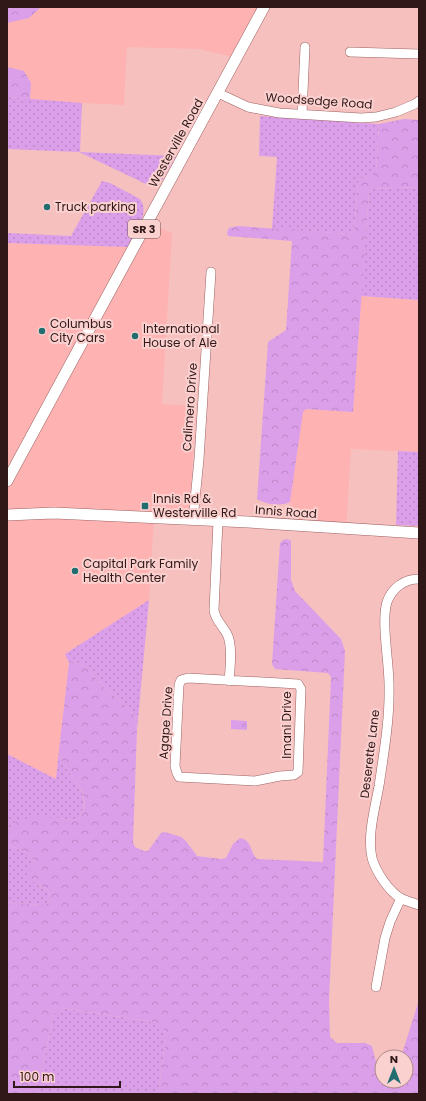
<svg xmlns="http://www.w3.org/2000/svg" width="426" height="1101" viewBox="0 0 426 1101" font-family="Poppins,sans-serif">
<defs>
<pattern id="grass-dots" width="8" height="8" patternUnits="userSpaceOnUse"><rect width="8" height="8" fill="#db9fea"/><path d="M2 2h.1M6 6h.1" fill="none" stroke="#bc88c8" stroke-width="1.8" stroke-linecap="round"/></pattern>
<pattern id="forest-crowns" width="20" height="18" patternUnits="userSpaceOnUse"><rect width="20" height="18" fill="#db9fea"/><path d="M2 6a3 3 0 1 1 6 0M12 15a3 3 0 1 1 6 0" fill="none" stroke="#bc88c8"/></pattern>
<pattern id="park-tufts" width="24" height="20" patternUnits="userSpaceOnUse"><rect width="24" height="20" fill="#db9fea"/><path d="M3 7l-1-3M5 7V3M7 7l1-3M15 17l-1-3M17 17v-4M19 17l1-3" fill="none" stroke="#bc88c8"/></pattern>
</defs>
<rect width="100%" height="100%" fill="#f6c0bf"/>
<path fill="#feb2b2" d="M41,7H263L236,58L199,49L127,47L124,105L82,103L30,99L31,83L24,71L7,67V23L29,18Z
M141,221L172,233L162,404L196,406L189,522L154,520L149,600L65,654L69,663L56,779L7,754V243L128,247Z
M361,296L419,300V452L351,449L346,530L292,526L290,502L302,412L306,409L353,412Z"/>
<path fill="url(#grass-dots)" d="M7,97L82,103L80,152L176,156L161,182L153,186L146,184L79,152L7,149Z
M260,116L379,124L376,173L372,177L361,178L358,183L354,231L349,234L272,229L277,157L259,156Z
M102,181L110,183L140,199C151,213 134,234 128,247L7,243V233L71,236Z
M419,187V300L361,296L369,193L372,189Z
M398,451L419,452V526L396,525Z
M149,600L137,730L135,716L127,707L105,688L85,666L74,661L69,663L65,654Z
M59,750C60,754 61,759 63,762C74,784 93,792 79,819L73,820L59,818L14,823L7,831V754L56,779Z
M7,843L8,845L28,853L34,861L33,866L38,885L48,890L50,898L46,905H40L7,902Z
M61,1008L154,1022L163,1027L166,1037L158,1094H33L43,1064L54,1013Z"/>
<path fill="url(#forest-crowns)" d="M7,7H41L29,18L7,23Z
M7,67L24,71L31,83L30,99L7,97Z
M404,119L419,120V187L372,189L369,193L353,412L306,409L303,412L290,502C279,507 266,504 257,499L268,342L286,330L292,241L228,236L227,232L229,228L237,226L349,234L354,231L358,183L361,178L372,177L376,172L379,124Z
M287,539L291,541V580L295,591L341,639L345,651L329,1000L330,1037L337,1043H365L372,1046L378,1070L382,1073V1081H406V1057H401L419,1000V1094H158L166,1037L163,1028L154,1022L62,1008L54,1013L43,1064L33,1094H7V902L40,905H46L50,898L48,890L30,880L27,873L33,866L34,861L28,853L8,845L7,831L14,823L30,817L59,818L73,820L79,819C94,793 74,784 63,762C61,759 60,754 59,750L69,663L74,661L85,666L105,688L127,707L135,716L137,730L133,842L135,847L144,851H148L161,833L165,832L181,837L186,841L197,856L221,859L226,858L233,844L240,838C252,840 250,852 257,859L323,862L331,677L328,673L275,669L272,664L280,543L283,540Z"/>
<path fill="url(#park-tufts)" d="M231,720L247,721V730L231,729Z"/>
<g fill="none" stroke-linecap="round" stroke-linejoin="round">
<g stroke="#9e6262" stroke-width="10">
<path id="minor" d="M350,52L419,54
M218,93L248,107L279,113L361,118L376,117L396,112L415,104L419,101
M302,114L305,47
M193,520L199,459L211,272
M218,521L214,610C215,620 223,626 227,634C233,645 230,669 229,681
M419,579C404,579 392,588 387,602C381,621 389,662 389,684C390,718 384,752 379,786C375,808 367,836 372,858C376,872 389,892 402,899C407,901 413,903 419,905
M188,678L298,684L301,689L298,772L294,775L280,776L255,781L179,777L177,773L175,766L179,685L181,680Z
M376,987L385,938L390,922L401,898"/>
</g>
<g stroke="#9e6262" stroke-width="12">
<path id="major" d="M7,481L264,7
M7,515L54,513L248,522L419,533"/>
</g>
<use href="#minor" stroke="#fff" stroke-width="9"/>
<use href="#major" stroke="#fff" stroke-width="11"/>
</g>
<g fill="#216d70" stroke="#fbd1d0" stroke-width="1.5">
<circle cx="47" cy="207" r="4"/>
<circle cx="42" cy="331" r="4"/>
<circle cx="135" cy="336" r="4"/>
<rect x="141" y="502" width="8" height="8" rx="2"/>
<circle cx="75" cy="571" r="4"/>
</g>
<g text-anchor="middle" stroke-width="4" stroke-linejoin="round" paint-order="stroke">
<rect fill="#fbd1d0" stroke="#6d504f" stroke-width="1" x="128" y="220" width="32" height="18" rx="3"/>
<g font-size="11" font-weight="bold" fill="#301818">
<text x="144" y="233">SR 3</text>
</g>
<g font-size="12" fill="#301818" stroke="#fbd1d0">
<text transform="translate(319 101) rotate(4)" y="4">Woodsedge Road</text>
<text transform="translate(176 143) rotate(-61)" y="4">Westerville Road</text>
<text transform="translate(190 407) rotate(-86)" y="4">Calimero Drive</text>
<text transform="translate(286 512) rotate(4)" y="4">Innis Road</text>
<text transform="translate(166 723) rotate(-86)" y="4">Agape Drive</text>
<text transform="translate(287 725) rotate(-90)" y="4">Imani Drive</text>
<text transform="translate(370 754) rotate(-83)" y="4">Deserette Lane</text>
</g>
<g font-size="12" fill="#301818" stroke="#fbd1d0" text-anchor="start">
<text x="55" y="211">Truck parking</text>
<text x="50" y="328">Columbus<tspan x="50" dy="14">City Cars</tspan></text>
<text x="143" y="333">International<tspan x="143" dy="14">House of Ale</tspan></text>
<text x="153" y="503">Innis Rd &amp;<tspan x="153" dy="14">Westerville Rd</tspan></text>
<text x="83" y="568">Capital Park Family<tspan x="83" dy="14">Health Center</tspan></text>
</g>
</g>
<rect width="426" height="1101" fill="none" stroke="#301818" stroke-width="16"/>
<g transform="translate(394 1069)"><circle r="19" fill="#fbd1d0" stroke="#aa8786"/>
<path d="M0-3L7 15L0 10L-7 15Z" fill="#216d70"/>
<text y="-6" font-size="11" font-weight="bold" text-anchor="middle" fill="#301818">N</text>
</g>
<path d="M14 1081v6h106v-6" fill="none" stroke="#301818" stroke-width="2"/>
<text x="20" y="1081" font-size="12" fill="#301818" stroke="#fbd1d0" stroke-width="3" paint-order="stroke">100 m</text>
</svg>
